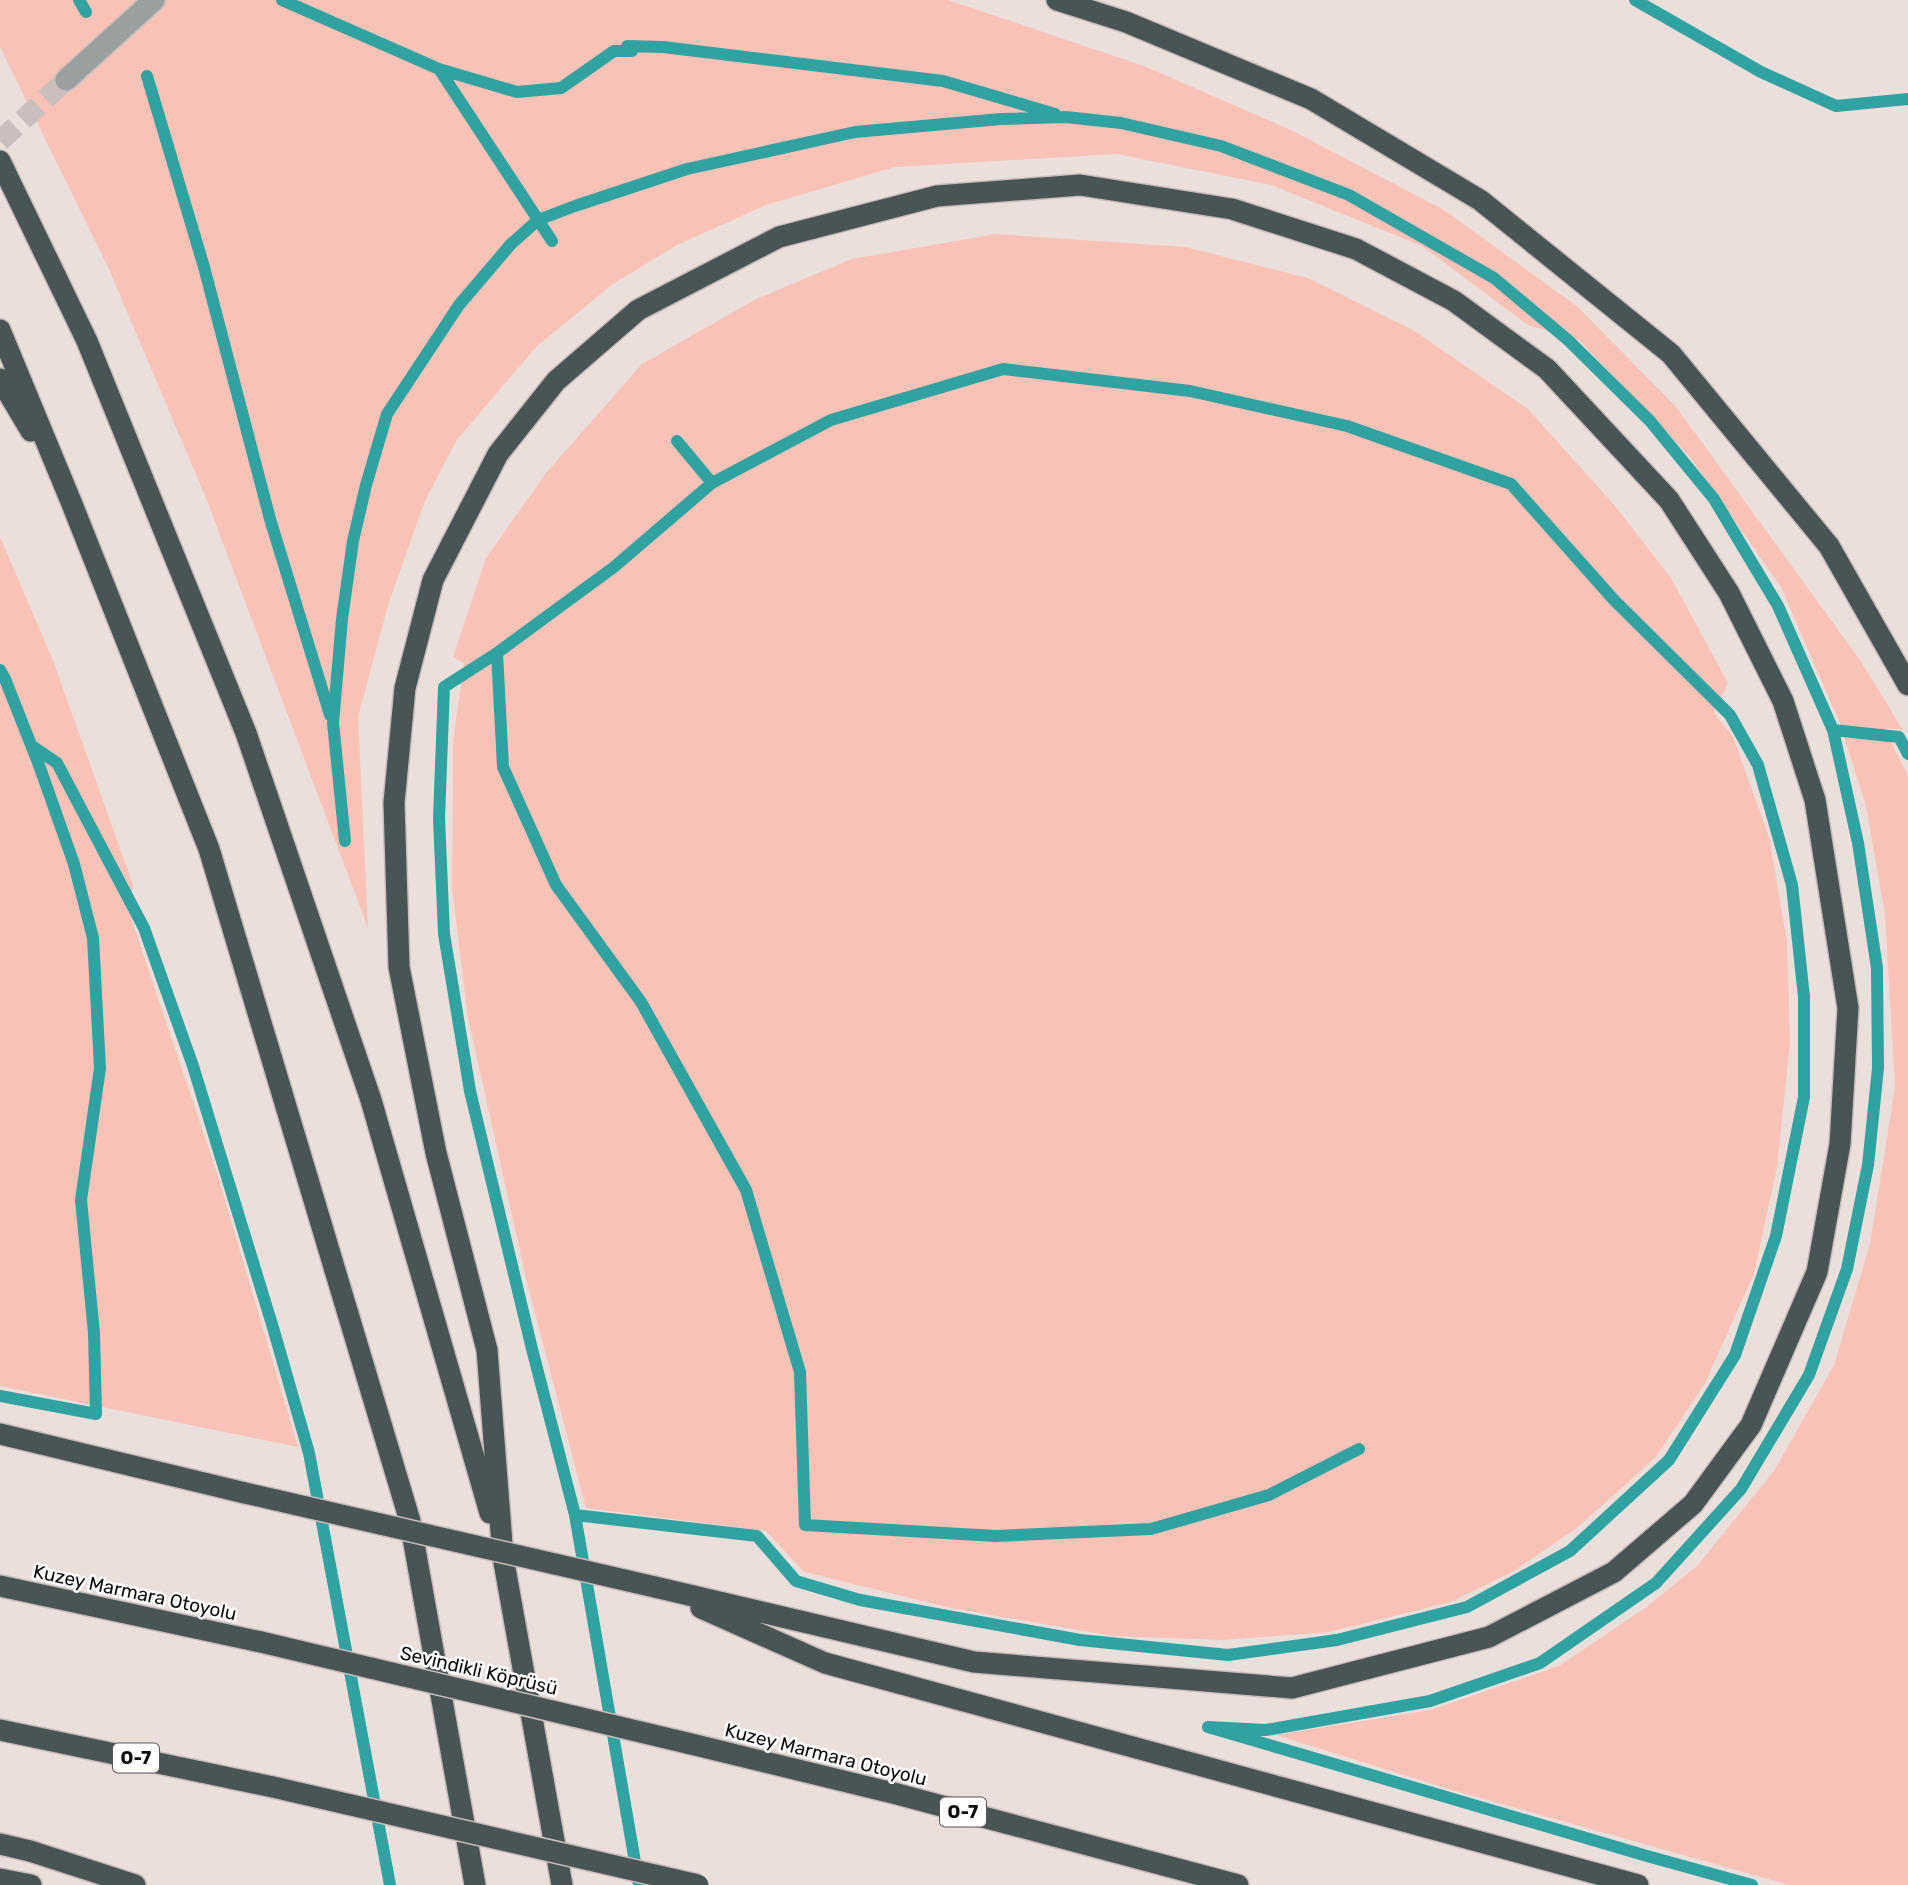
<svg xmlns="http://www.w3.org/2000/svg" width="1908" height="1885" viewBox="0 0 1908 1885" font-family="Rubik,sans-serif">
<rect width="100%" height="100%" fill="#ebdfdc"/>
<path fill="#f9c2b6" d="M0,0H948L1144,66L1293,131L1444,210L1578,307L1677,408L1860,660L1903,730L1884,728L1908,776V1885H1790L1452,1790L1276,1735L1431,1710L1559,1666L1648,1606L1697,1566L1774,1471L1834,1365L1870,1244L1895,1087L1885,914L1866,806L1839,721L1781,587L1690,457L1579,340L1528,325L1422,246L1271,185L1117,154L895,167L766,205L677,245L613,284L536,347L456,441L425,501L389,602L358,717L368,928L206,498L108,267L0,47Z
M996,234L1185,247L1308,278L1413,330L1528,409L1616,507L1671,578L1728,683L1714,713L1733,737L1769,837L1787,941L1790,1043L1777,1167L1754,1274L1705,1383L1655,1458L1578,1527L1514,1571L1451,1602L1329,1632L1223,1640L1113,1636L951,1608L804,1572L766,1531L586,1508L526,1278L468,1018L452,888L453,741L464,663L453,657L486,558L546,473L642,364L756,299L852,259Z
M0,537L54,663L133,885L129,912L216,1170L298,1447L0,1386Z"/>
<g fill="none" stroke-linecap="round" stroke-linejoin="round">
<path stroke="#30a2a1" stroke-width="12" d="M79,0L86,12
M282,0L439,69L552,241
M1635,0L1761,72L1836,106L1908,99
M627,46L663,47L943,81L1055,114
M439,69L517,92L561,88L614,51H632
M147,76L204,267L270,519L330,715
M1003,369L1190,391L1347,426L1511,484L1614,600L1730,715L1758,765L1792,885L1804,997V1097L1776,1236L1735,1355L1669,1460L1570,1551L1467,1607L1337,1640L1228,1655L1080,1640L860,1600L796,1581L757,1536L575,1515L532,1349L470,1091L444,934L439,818L444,687L497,653L614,567L712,483L831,420Z
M677,441L712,483
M497,653L503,767L556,885L641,1002L746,1190L800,1372L805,1525L996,1536L1151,1529L1269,1495L1359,1449
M0,670L5,679L39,765L74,864L93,938L100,1068L81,1200L94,1333L96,1414L0,1396
M1833,730L1899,737L1908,754
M32,746L57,763L144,928L193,1066L274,1331L309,1453L390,1885
M345,841L333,723L342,619L353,541L366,485L387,414L459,305L511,244L538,220L575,206L687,169L855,132L1001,119L1066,117L1121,123L1221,146L1349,195L1494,278L1568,340L1650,421L1714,499L1778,606L1833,730L1858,843L1877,968L1878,1068L1868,1165L1847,1269L1809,1375L1741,1489L1656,1583L1540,1663L1430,1701L1266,1730L1208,1727L1647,1856L1752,1885
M575,1515L639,1885"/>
<path stroke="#cabfbd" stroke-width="21" stroke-dasharray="21 10" stroke-linecap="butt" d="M0,141L66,80"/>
<g stroke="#c8bdbb" stroke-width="24">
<path id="tertiary" d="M66,80L154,0"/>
</g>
<g stroke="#c8bdbb" stroke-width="24">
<path id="motorway" d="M1057,0L1126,22L1311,99L1480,200L1671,354L1829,546L1908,685
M0,161L87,341L246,733L371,1100L490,1513
M0,330L72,504L209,849L410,1521L475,1885
M0,379L31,431
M0,1434L245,1493
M499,1544L503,1557L562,1885
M503,1557L487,1350L436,1153L399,967L394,803L405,688L433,580L498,454L556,381L638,310L779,237L937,196L1080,185L1232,209L1356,249L1454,301L1547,369L1669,500L1729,593L1783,701L1815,800L1848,1008L1840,1144L1817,1272L1751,1425L1693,1504L1614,1572L1489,1637L1292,1688L974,1662L655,1587
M0,1586L261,1642
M701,1608L825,1663L1638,1885
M0,1730L273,1787
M687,1743L897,1794L1238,1885
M0,1844L30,1851L135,1885
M0,1879L31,1885"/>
</g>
<use href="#tertiary" stroke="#9a9f9f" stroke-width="21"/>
<use href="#motorway" stroke="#495454" stroke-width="21"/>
<g stroke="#c8bdbb" stroke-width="24" stroke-linecap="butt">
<path id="motorway-bridge" d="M245,1493L655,1587
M261,1642L687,1743
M273,1787L698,1885"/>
</g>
<use href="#motorway-bridge" stroke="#495454" stroke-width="21"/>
</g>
<g text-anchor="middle" stroke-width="5" stroke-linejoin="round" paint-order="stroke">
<g fill="#fff" stroke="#575554" stroke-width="2">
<rect x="113" y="1743.5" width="46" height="29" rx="5"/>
<rect x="940" y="1797.5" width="46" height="29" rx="5"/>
</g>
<g font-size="18" font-weight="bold" fill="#0f0c0b">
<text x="136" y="1764">O-7</text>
<text x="963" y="1818">O-7</text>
</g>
<g font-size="19" fill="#0f0c0b" stroke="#fff">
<text transform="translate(135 1592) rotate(12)" y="7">Kuzey Marmara Otoyolu</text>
<text transform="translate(479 1670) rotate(13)" y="7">Sevindikli Köprüsü</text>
<text transform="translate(826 1754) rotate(14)" y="7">Kuzey Marmara Otoyolu</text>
</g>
</g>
</svg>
